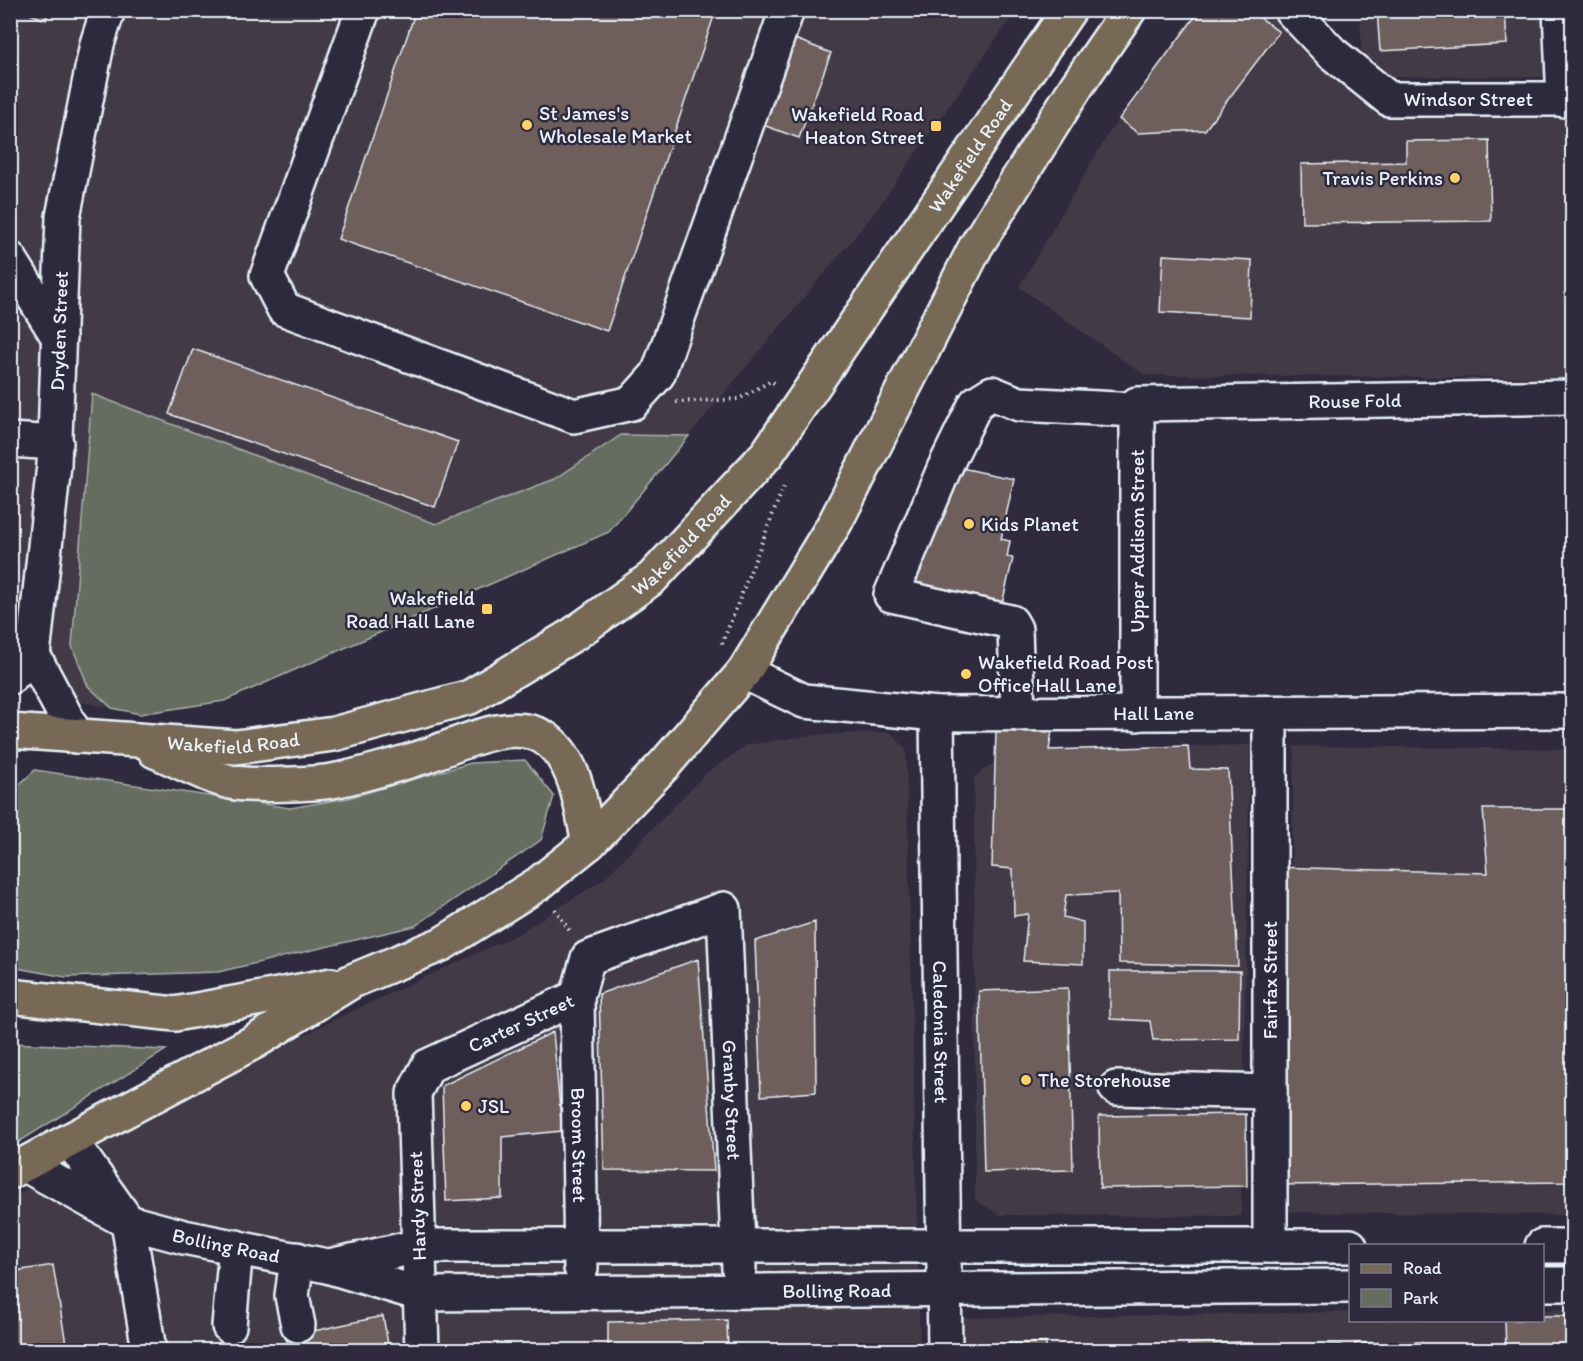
<svg xmlns="http://www.w3.org/2000/svg" width="1583" height="1361" viewBox="0 0 1583 1361" font-family="Itim,sans-serif">
<rect width="100%" height="100%" fill="#2f2a3d"/>
<filter id="ink" filterUnits="userSpaceOnUse"><feTurbulence type="fractalNoise" baseFrequency=".0167" numOctaves="2"/><feDisplacementMap in="SourceGraphic" scale="12" xChannelSelector="R" yChannelSelector="G"/><feConvolveMatrix kernelMatrix="1 2 1 2 8 2 1 2 1" color-interpolation-filters="sRGB"/></filter>
<g filter="url(#ink)">
<path fill="#423a46" d="M11,11H1016L871,217L609,532L224,701L140,714L11,687Z
M1196,11H1275L1308,47L1392,115L1572,113V378L1144,375L1019,287L1107,136Z
M1360,11H1572V77L1391,76L1362,60Z
M890,732L906,749L920,1350H11V1199L135,1124L335,1019L518,934L605,878L705,774L747,745L812,735Z
M1250,745L1241,1216L1000,1215L975,1200L974,777L1013,749Z
M1294,746L1572,749V1215L1285,1212Z
M1572,1309V1350H961L960,1318L1350,1312V1320H1542L1543,1310Z"/>
<path fill="#666d60" stroke="#a7afac" stroke-width="1.5" d="M92,394L436,524L555,479L621,435L689,436L609,532L224,701L140,714L112,708L88,686L72,646Z
M525,760L554,796L541,840L415,926L218,972L66,977L11,967V792L35,770L290,808L348,798L471,763Z
M11,1043L166,1050L11,1147Z"/>
<path fill="#6e5f5b" stroke="#e8f1f8" stroke-width="1.5" d="M20,10H49L46,20Z
M416,10H716L607,331L338,239Z
M1200,10H1250L1279,32L1205,130L1138,133L1119,119Z
M1377,10H1505L1507,44L1380,51Z
M795,39L831,53L799,138L763,125Z
M1489,140L1491,221L1302,223L1301,164L1406,162V141Z
M1163,255L1252,260L1250,317L1160,312Z
M193,349L458,442L435,507L169,414Z
M952,466L1014,479L1001,539L1010,541L1007,557L1013,558L1002,604L915,584L927,538Z
M996,731H1052L1049,750L1188,746L1190,769L1228,770L1238,966L1119,963L1118,893L1066,895L1063,917L1083,922V964L1023,961L1028,914L1014,916L1013,869L992,867Z
M1483,809H1572V1182L1274,1185L1271,867L1488,873Z
M815,922L816,1092L761,1096L755,941Z
M698,959L714,1171L604,1170L599,994Z
M1110,971H1240L1239,1039L1153,1040L1150,1021L1110,1019Z
M1068,988L1073,1170L984,1172L979,991Z
M553,1032L562,1131L502,1137V1198L446,1201L442,1086Z
M1246,1114L1247,1186L1100,1188L1099,1116Z
M53,1265L67,1350H10V1272Z
M383,1316L389,1350H288L286,1337Z
M1542,1316H1571V1350H1506L1505,1320H1542Z
M727,1320L728,1350H608V1322Z
M1241,1342V1350H1188V1344Z
M1421,1342V1350H1355V1343Z
M1046,1343V1350H983V1344Z
M1161,1344V1350H1123V1345Z
M1341,1345V1350H1268V1346Z"/>
<g fill="none" stroke-linecap="round" stroke-linejoin="round">
<g stroke="#e8f1f8" stroke-width="38">
<g id="minor">
<path d="M363,10L267,276L284,309L574,416L632,403L658,374L787,10"/>
<path id="s1" d="M1291,10L1332,53L1389,99H1572"/>
<path d="M1560,10L1564,100"/>
<path d="M10,259L59,338"/>
<path d="M10,440L56,443"/>
<path id="s2" d="M744,672L804,701L937,714L1572,711"/>
<path d="M10,677L33,655"/>
<path id="s3" d="M937,714L945,1350"/>
<path d="M1018,714L1015,629L1011,622L891,595L944,469L976,403L992,393L1019,404L1137,410"/>
<path id="s4" d="M1137,714V404L1572,397"/>
<path id="s5" d="M76,736L33,655L54,465L63,217L97,44L108,10"/>
<path id="s6" d="M577,997L581,1268"/>
<path d="M1116,1088L1270,1092"/>
<path d="M70,1140L128,1222L149,1350"/>
<path id="s7" d="M24,1164L128,1222L184,1237L327,1266L420,1294L1350,1286"/>
<path d="M1270,1246V714"/>
<path d="M1542,1246H1572"/>
<path d="M297,1259L292,1296L298,1325"/>
<path d="M329,1266L419,1246H1350"/>
<path d="M1542,1284H1572"/>
<path d="M229,1326L236,1247"/>
<path id="s8" d="M422,1350L414,1093L428,1066L577,997L588,958L724,909L739,1269"/>
</g>
</g>
<g stroke="#e8f1f8" stroke-width="38">
<g id="major">
<path id="s9" d="M10,731L236,747L334,734L470,697L574,634L652,578L767,454L1069,10"/>
<path d="M155,751C177,760 214,780 236,783C254,786 314,784 332,781C360,776 389,767 416,759C451,749 508,716 543,737C577,758 581,808 589,843"/>
<path d="M10,996L175,1014L332,985"/>
<path d="M10,1172L254,1042L352,981L442,944L538,884L589,843L665,764L744,672L836,521L976,246L1076,87L1129,10"/>
</g>
</g>
<path stroke="#e8f1f8" stroke-width="4" stroke-dasharray="1.5 4.5" stroke-linecap="butt" d="M676,402L739,399L771,381L777,385
M722,644L785,483
M555,909L571,933"/>
<use href="#minor" stroke="#2f2a3d" stroke-width="33"/>
<use href="#major" stroke="#776954" stroke-width="33"/>
</g>
</g>
<g fill="#ffd166" stroke="#2f2a3d" stroke-width="2">
<circle cx="527" cy="125" r="6"/>
<rect x="930" y="120" width="12" height="12" rx="3"/>
<circle cx="1455" cy="178" r="6"/>
<circle cx="969" cy="524" r="6"/>
<rect x="481" y="603" width="12" height="12" rx="3"/>
<circle cx="966" cy="674" r="6"/>
<circle cx="1026" cy="1080" r="6"/>
<circle cx="466" cy="1106" r="6"/>
</g>
<g text-anchor="middle" stroke-width="5" stroke-linejoin="round" paint-order="stroke">
<g font-size="20" fill="#e8f1f8" stroke="#2f2a3d">
<text dy="7" stroke="none"><textPath href="#s1" startOffset="212">Windsor Street</textPath></text>
<text dy="7" stroke="none"><textPath href="#s9" startOffset="1214">Wakefield Road</textPath></text>
<text dy="7" stroke="none"><textPath href="#s5" startOffset="417">Dryden Street</textPath></text>
<text dy="7" stroke="none"><textPath href="#s4" startOffset="528">Rouse Fold</textPath></text>
<text transform="translate(1137 541) rotate(-90)" y="7">Upper Addison Street</text>
<text dy="7" stroke="none"><textPath href="#s9" startOffset="728">Wakefield Road</textPath></text>
<text dy="7" stroke="none"><textPath href="#s2" startOffset="417">Hall Lane</textPath></text>
<text dy="7" stroke="none"><textPath href="#s9" startOffset="224">Wakefield Road</textPath></text>
<text transform="translate(1270 980) rotate(-90)" y="7">Fairfax Street</text>
<text dy="7" stroke="none"><textPath href="#s8" startOffset="390">Carter Street</textPath></text>
<text dy="7" stroke="none"><textPath href="#s3" startOffset="318">Caledonia Street</textPath></text>
<text dy="7" stroke="none"><textPath href="#s8" startOffset="828">Granby Street</textPath></text>
<text dy="7" stroke="none"><textPath href="#s6" startOffset="148">Broom Street</textPath></text>
<text transform="translate(417 1206) rotate(-92)" y="7">Hardy Street</text>
<text dy="7" stroke="none"><textPath href="#s7" startOffset="220">Bolling Road</textPath></text>
<text dy="7" stroke="none"><textPath href="#s7" startOffset="837">Bolling Road</textPath></text>
</g>
<g font-size="20" fill="#e8f1f8" stroke="#2f2a3d" text-anchor="start">
<text x="539" y="120">St James's<tspan x="539" dy="23">Wholesale Market</tspan></text>
<text x="924" y="121" text-anchor="end">Wakefield Road<tspan x="924" dy="23">Heaton Street</tspan></text>
<text x="1443" y="185" text-anchor="end">Travis Perkins</text>
<text x="981" y="531">Kids Planet</text>
<text x="475" y="605" text-anchor="end">Wakefield<tspan x="475" dy="23">Road Hall Lane</tspan></text>
<text x="978" y="669">Wakefield Road Post<tspan x="978" dy="23">Office Hall Lane</tspan></text>
<text x="1038" y="1087">The Storehouse</text>
<text x="478" y="1113">JSL</text>
</g>
</g>
<rect width="1583" height="1361" fill="none" stroke="#2f2a3d" stroke-width="36"/>
<rect x="18" y="18" width="1547" height="1325" fill="none" stroke="#e8f1f8" stroke-width="2" filter="url(#ink)"/>
<rect x="1349" y="1244" width="195" height="78" fill="#2f2a3d" stroke="#797a88" stroke-width="1.5"/>
<rect x="1361" y="1264" width="30" height="9" fill="#776954" stroke="#797a88" stroke-width="1.5"/>
<text x="1403" y="1274" font-size="18" fill="#e8f1f8">Road</text>
<rect x="1361" y="1289" width="30" height="18" fill="#666d60" stroke="#797a88" stroke-width="1.5"/>
<text x="1403" y="1304" font-size="18" fill="#e8f1f8">Park</text>
</svg>
